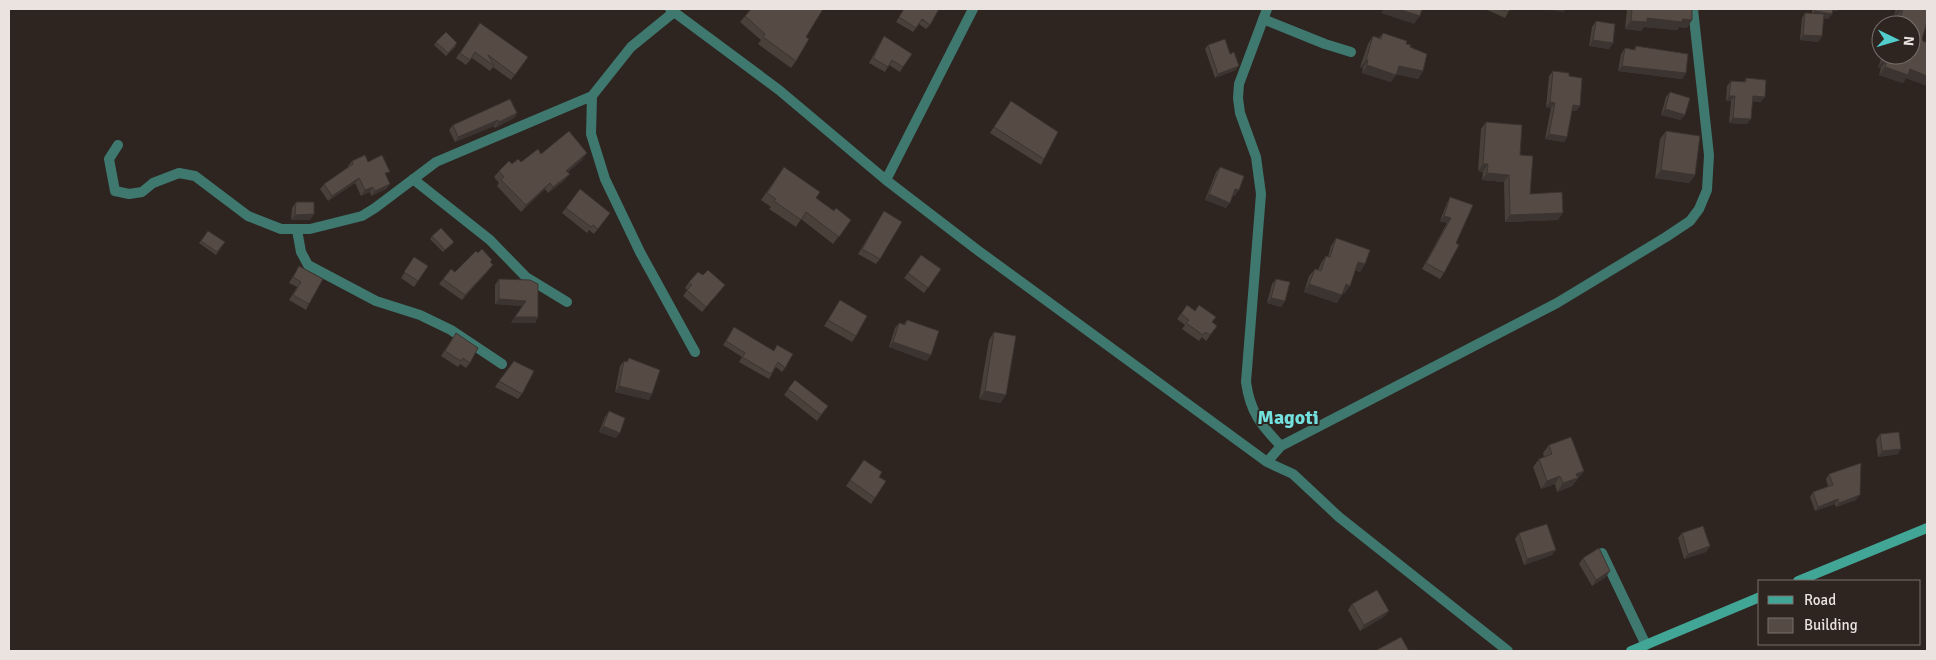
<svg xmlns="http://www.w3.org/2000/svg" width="1936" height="660" viewBox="0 0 1936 660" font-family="Signika,sans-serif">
<rect width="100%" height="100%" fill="#2e2420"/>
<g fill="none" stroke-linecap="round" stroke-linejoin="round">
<path stroke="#3e786f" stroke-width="10" d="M670,9L779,90L886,180L976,249L1267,462L1293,474L1339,517L1508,651
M1267,9L1239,84L1238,98L1240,113L1256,157L1261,194L1246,382C1250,412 1261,425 1281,446
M1263,19L1325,44L1351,52
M592,96L591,134L605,179L640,252L695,352
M118,145L109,159L115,191L129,194L142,192L153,183L179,173L195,176L248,216L281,229H310L362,216L375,208L436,162L592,96L631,47L674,12
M413,179L490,240L526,277L567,302
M886,180L973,9
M297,230L301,252L308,265L376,301L420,315L451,330L502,364
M1267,462L1281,446L1557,303L1666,237L1690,221L1699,209L1707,190L1709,155L1693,9
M1602,553L1646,645"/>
<path stroke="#42a697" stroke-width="10" d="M1798,581L1927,528
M1631,651L1760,597"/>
</g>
<path fill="#49403a" d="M904,9L930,25L926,29L919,24L913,32L896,22Z
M1485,9H1510L1505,18Z
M1627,9H1692L1687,28L1679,27L1677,30L1644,27L1641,31L1625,29Z
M1812,9H1839L1837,11L1832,10V14L1828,19L1823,18L1822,36L1818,42L1800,40L1802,18L1805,13H1812Z
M1896,9H1927V24L1922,39L1923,41L1927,43V86L1906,78L1903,83L1879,75L1881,68L1878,67L1883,55H1911V25H1895L1897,16L1894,15Z
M745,16L806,37L796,61L791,68L758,44L761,40L740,22Z
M1596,21L1613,43L1609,49L1589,46L1592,27Z
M480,23L528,57L511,80L493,67L490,71L472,58L466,65L456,58Z
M1383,33L1406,44L1410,47L1423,71L1418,79L1396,74L1391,82L1362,73L1363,68L1360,67L1368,44L1373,36L1379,38Z
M884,36L903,67L900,72L889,65L885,72L869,63Z
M436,42L456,46L446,56L434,45Z
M1208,45L1230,54L1236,70L1215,78L1205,49Z
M1636,46L1686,73L1682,79L1618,71L1621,54L1625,48L1633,50Z
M1553,71L1569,76L1580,106L1576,111L1572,110L1567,137L1564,142L1545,139L1551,108L1546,107L1549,76Z
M1746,78L1761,102L1752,101L1747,124L1729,123L1731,101H1726L1727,86L1731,81L1744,82Z
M1670,92L1681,120L1661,115L1666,97Z
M1011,101L1044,159L1041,165L990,133Z
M517,113L514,118L495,128L494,126L455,142L449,130L453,125Z
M1486,122L1520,155L1530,194L1558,220L1505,222L1504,182L1482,180L1483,172L1478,171L1481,129Z
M1666,131L1695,175L1689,183L1655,178L1660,139Z
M541,154L582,160L568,172L565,180L548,193L545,189L521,212L497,186L499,183L494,177L499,171L512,164L521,162Z
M352,161L368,162L386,176L390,184L386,189L371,196L370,192L361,196L355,183L328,201L320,189L324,184L348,167V166Z
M784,167L816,198L834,211L851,220L833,244L801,219L796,227L769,209L771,207L761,200Z
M1220,167L1235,196L1233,195L1226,208L1205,200L1216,172Z
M580,189L610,213L594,234L589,230L587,233L562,213Z
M1450,197L1456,243L1444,273L1440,279L1422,269L1447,223L1440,221L1447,203Z
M296,202L314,214L310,220H291L292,208Z
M884,211L880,259L876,264L858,254Z
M208,231L225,242L216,255L199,243Z
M432,236L454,242L443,252L430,239Z
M1336,238L1365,264L1360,272L1355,270L1345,293L1343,292L1337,303L1304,292L1309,276L1315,269L1318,270L1321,263L1326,256L1328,257L1331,246Z
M921,255L941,269L924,293L904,278Z
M414,257L428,266L414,287L401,278Z
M490,263L489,270L462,300L439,284L443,279L455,272Z
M299,266L309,304L306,310L289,300L297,287L289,283Z
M499,279L538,317L535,323H511L522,306L495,304V285Z
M1276,279L1285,301L1281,307L1267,303L1272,284Z
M689,282L721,290L702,312L683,296L687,290L685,288Z
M840,300L856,336L852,342L824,326Z
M1187,305L1217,326L1206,341L1202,337L1199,341L1182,329L1185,325L1177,319Z
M907,320L927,361L889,347L895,328L899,323L904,324Z
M734,327L785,368L782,372L776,367L769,379L739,362L742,357L723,345Z
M994,332L1001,403L979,399L989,340Z
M456,333L470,363L466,368L460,364L458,367L441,356Z
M629,358L652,394L649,400L615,392L620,366L624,361L626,362Z
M795,380L828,406L817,421L784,395Z
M499,381L522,394L518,399L495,387Z
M609,411L616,438L599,432L605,417Z
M1880,434L1898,454L1878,457L1876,440Z
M1549,445L1584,471L1572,486L1557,492L1555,484L1541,489L1533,467L1539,459L1544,457L1543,453Z
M864,460L879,477L886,481L871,504L846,486Z
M1829,474L1856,500L1836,507L1835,504L1815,511L1810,497L1813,492L1828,486L1826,479Z
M1519,533L1552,555L1524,565L1515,539Z
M1682,533L1710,546L1706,552L1684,559L1678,538Z
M1583,558L1606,577L1592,586L1579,564Z
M1352,604L1385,616L1360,631L1348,610Z"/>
<path fill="#3c3430" d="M1384,9H1398L1420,16L1414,24L1381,13Z
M1541,9H1566L1564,12Z
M1830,9H1839L1837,11L1829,10Z
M1899,9H1902L1897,16L1894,15Z
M1815,11L1832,14L1828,19L1811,17Z
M1647,18L1683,19L1692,20L1687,28L1679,27L1677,30L1644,27L1641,31L1625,29L1631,21Z
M1803,35L1822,36L1818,42L1800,40Z
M1593,40L1613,43L1609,49L1589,46Z
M1884,59L1887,60L1881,68L1878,67Z
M1366,60H1368L1363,68L1360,67Z
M1367,65L1396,75L1391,82L1362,73Z
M1239,66L1236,70L1215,78L1218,74Z
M1399,66L1423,71L1418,79L1394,73Z
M1622,66L1686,73L1682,79L1618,71Z
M1885,67L1910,69L1927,76V86L1906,78L1903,83L1879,75Z
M1729,96H1735L1731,101H1726Z
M1753,96L1765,97L1761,102L1749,101Z
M1550,102L1555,103L1551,108L1546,107Z
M1573,105L1580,106L1576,111L1569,110Z
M1665,109L1685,115L1681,120L1661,115Z
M517,113L514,118L495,128L499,122Z
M1733,118L1751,119L1747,124L1729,123Z
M498,120L494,126L455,142L458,137Z
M1549,134L1567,137L1564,142L1545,139Z
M587,153L582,160L561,178L566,171Z
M1483,164H1488L1483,172L1478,171Z
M1661,170L1695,175L1689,183L1655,178Z
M1487,173L1509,175L1504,182L1482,180Z
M570,174L565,180L548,193L553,187Z
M359,178L355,183L328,201L332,196Z
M550,183L545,189L521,212L526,205Z
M390,184L386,189L371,196L375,191Z
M373,187L370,192L361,196L365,190Z
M1235,189L1239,190L1235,196L1231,194Z
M1209,194L1230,203L1226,208L1205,200Z
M1563,213L1558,220L1505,222L1510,215Z
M314,214L310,220H291L295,215Z
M1444,216L1451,218L1447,223L1440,221Z
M1358,262L1365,264L1360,272L1353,269Z
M493,265L489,270L462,300L465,295Z
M1309,284L1342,295L1337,303L1304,292Z
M1346,284L1350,286L1345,293L1341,292Z
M1271,298L1285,301L1281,307L1267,303Z
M499,299L526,301L522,306L495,304Z
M515,317H538L535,323H511Z
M893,342L931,355L927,361L889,347Z
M619,386L652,394L649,400L615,392Z
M985,391L1006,395L1001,403L979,399Z
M603,426L620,433L616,438L599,432Z
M1901,449L1898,454L1878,457L1882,451Z
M1584,471L1572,486L1557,492L1563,483L1576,474Z
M1560,476L1555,484L1541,489L1547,481Z
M1860,495L1856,500L1836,507L1839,503Z
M1838,499L1835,504L1815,511L1818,507Z
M1710,546L1706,552L1684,559L1688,554Z
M1556,550L1552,555L1524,565L1527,559Z
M1610,571L1606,577L1592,586L1596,580Z
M1389,611L1385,616L1360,631L1364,625Z"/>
<path fill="#554a44" stroke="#3c3430" d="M751,9H823L806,37L809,39L796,61L763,37L765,34L745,16Z
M904,9H939L930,25L922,19L916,28L899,17Z
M1398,9H1422L1420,16Z
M1501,9H1510L1508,12Z
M1632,9H1692V20L1683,19L1682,22L1647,18V22L1631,21Z
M1815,9H1833L1832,14L1815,11Z
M1903,9H1927V22L1922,39L1923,41L1927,43V76L1910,69L1908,75L1885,67L1887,60L1884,59L1886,55H1911V25H1898L1901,15Z
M1805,13L1824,14L1822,36L1803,35Z
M1596,21L1615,24L1613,43L1593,40Z
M480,23L528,57L515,75L488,55L494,66L475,52L470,60L460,53Z
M446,32L457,43L448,53L436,42Z
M1383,33L1407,41L1406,44L1411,45L1410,47L1427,54L1423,71L1399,66L1396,75L1367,65L1368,60H1366L1373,36L1381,39Z
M884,36L912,54L903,67L892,60L888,67L873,58Z
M1225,39L1230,54L1234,52L1239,66L1218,74L1208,45Z
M1636,46L1688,54L1686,73L1622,66L1625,48L1635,50Z
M1553,71L1569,73V76L1582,78L1580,106L1573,105L1567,137L1549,134L1555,103L1550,102Z
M1746,78L1766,80L1765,97L1753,96L1751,119L1733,118L1735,96H1729L1731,81L1746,82Z
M1670,92L1690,98L1685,115L1665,109Z
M510,99L517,113L499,122L498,120L458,137L453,125Z
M1011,101L1058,132L1044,159L994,127Z
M1486,122L1522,125L1520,155L1533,156L1530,194L1562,192L1563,213L1510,215L1509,175L1487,173L1488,164H1483Z
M569,131L587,153L566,171L570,174L553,187L550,183L526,205L501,180L504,177L499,171L509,161L512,164L518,159L521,162L538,149L541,154Z
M1666,131L1700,136L1695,175L1661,170Z
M365,155L368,162L382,155L390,172L385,173L390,184L375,191L373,187L365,190L359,178L332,196L324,184L353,164L352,161Z
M784,167L820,192L816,198L834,211L836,208L851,220L839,237L806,212L801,220L774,201L776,199L767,193Z
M1220,167L1244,176L1239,190L1235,189L1230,203L1209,194Z
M580,189L610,213L598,229L593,225L591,227L566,208Z
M1450,197L1473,205L1456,243L1459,245L1444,273L1426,263L1451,218L1444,216Z
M296,202H314V214L295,215Z
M884,211L902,222L880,259L862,249Z
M441,228L454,242L445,250L432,236Z
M208,231L225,242L217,252L201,241Z
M1336,238L1370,250L1365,264L1358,262L1350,286L1346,284L1342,295L1309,284L1315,269L1321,271L1326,256L1330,257Z
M482,249L492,260L490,262L493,265L465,295L443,279L451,269L455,272L476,251L478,253Z
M921,255L941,269L928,288L908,273Z
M414,257L428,266L418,281L404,272Z
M299,266L323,279L309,304L293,295L301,282L293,277Z
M708,270L725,285L706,307L687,290L692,285L689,282L698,272L703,275Z
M499,279L530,280L538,284V317H515L526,301L499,299Z
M1276,279L1290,282L1285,301L1271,298Z
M840,300L867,316L856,336L828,320Z
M1187,305L1195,311L1199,305L1216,317L1212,322L1217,326L1210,335L1205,332L1203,335L1186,323L1189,320L1181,314Z
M907,320L939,331L931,355L893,342L899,323L905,325Z
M734,327L774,351L777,345L793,354L785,368L778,362L771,374L742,357L745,353L726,341Z
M994,332L1016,336L1006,395L985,391Z
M456,333L478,348L470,363L463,358L461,361L445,351Z
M629,358L660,370L652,394L619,386L624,361L627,362Z
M514,361L534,371L522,394L499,381Z
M795,380L828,406L821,415L788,389Z
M609,411L625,418L620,433L603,426Z
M1899,432L1901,449L1882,451L1880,434Z
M1571,437L1584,471L1576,474L1578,478L1563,483L1560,476L1547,481L1539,459L1552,454L1549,445Z
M864,460L882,472L879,477L886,481L875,498L850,480Z
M1861,463L1860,495L1839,503L1838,499L1818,507L1813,492L1833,485L1829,474Z
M1547,524L1556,550L1527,559L1519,533Z
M1703,526L1710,546L1688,554L1682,533Z
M1599,548L1610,571L1596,580L1583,558Z
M1377,590L1389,611L1364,625L1352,604Z
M1401,637L1409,651H1375Z"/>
<g text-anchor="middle" stroke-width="4" stroke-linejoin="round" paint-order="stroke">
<g font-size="20" font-weight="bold" fill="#73e0de" stroke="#2e2420">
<text x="1288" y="424">Magoti</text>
</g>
</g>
<rect width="1936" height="660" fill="none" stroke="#eae3e0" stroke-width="20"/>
<rect x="1758" y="580" width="162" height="65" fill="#2e2420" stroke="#79706d"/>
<rect x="1768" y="596" width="25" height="8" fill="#42a697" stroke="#79706d"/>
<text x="1804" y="605" font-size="15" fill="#eae3e0">Road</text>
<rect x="1768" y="618" width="25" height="15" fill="#554a44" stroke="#79706d"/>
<text x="1804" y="630" font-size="15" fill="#eae3e0">Building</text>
<g transform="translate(1896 40) rotate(95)"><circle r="24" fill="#2e2420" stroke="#79706d"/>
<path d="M0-4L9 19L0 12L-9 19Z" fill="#52cdcc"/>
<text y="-8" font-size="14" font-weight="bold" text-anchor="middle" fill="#eae3e0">N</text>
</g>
</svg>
